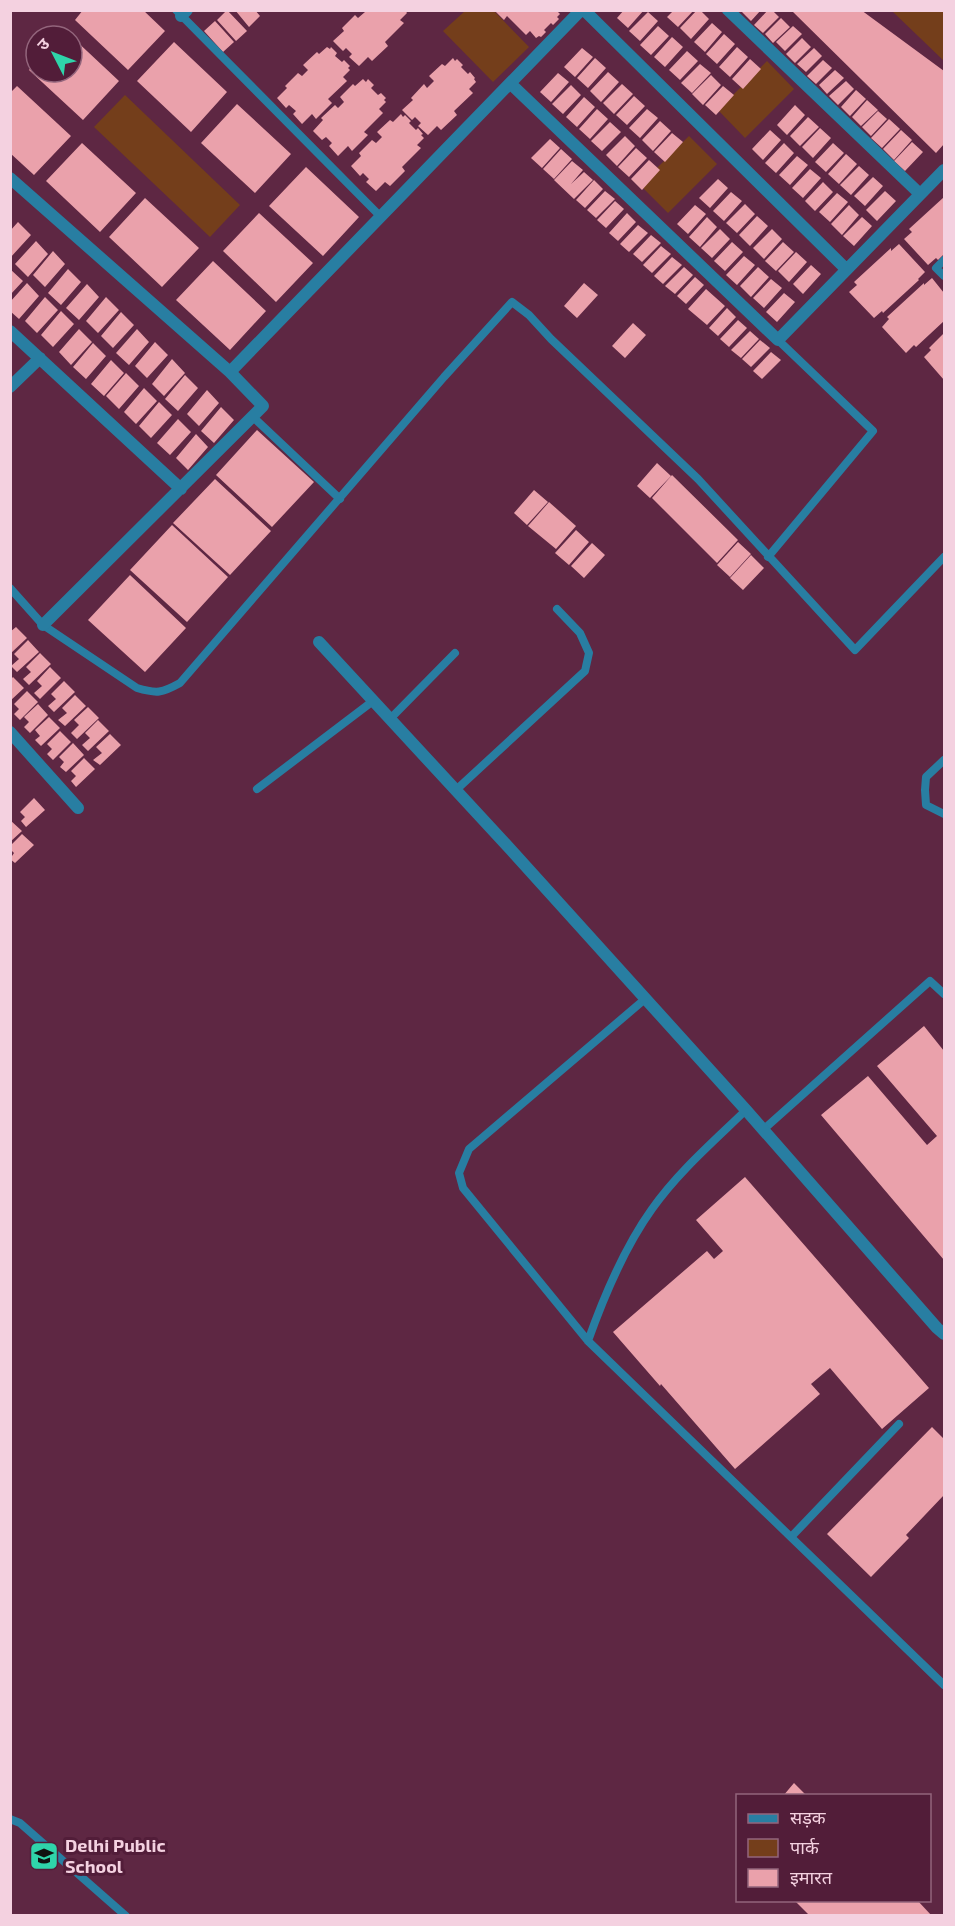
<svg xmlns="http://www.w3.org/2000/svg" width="955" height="1926" viewBox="0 0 955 1926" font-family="'Exo 2','Noto Sans Devanagari',sans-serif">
<rect width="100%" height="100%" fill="#5e2743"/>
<path fill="#743e1b" d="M465,11H494L529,47L493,82L443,31Z
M892,11H944V61Z
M767,61L794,89L745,138L718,110Z
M125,95L240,205L210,237L94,127Z
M689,136L717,164L668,213L640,185Z"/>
<path fill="#eaa1ab" d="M83,10H143L165,31L128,70L75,20Z
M227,10L247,31L236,41L217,20Z
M235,10H255L260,16L249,27Z
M363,10H405L407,13L400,20L404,23L385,42L388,46L372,61L368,57L359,66L349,57L352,54L346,48L343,51L333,41L344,31L342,28L355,15L358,18L365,12Z
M494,10H556L560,14L557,17L559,19L553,25L551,23L544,30L546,32L541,37L539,36L536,38L530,31L526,35L507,16L504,20Z
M624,10H644L628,28L617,18Z
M674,10H694L678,27L667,17Z
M697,10H700L709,19L691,39L680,28Z
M743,10H761L751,21L742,12Z
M768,10H772L779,17L763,33L754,25Z
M791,10H861L944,71V144L936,153Z
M648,12L658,21L640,41L629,31Z
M781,18L790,27L773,43L765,34Z
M215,21L234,42L223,52L204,31Z
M712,23L722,32L705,52L694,42Z
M658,26L669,36L651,55L640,45Z
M793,26L802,34L785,51L776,42Z
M724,34L735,44L717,64L706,54Z
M72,37L119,81L83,120L29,70L36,62V72H72Z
M672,37L683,47L665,67L654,57Z
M802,38L811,47L795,63L786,54Z
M174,42L227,92L191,132L137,81Z
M327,47L330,49L331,47L337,53L335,56L342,62L344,60L350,66L348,68L350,70L343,77L347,81L328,99L332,103L316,119L312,114L302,124L293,114L296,111L289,105L286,108L277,98L287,88L285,86L298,73L302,76L308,70L303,65L317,52L319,54Z
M737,47L748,57L730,77L719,67Z
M582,48L593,57L575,77L564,67Z
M814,48L822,56L806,72L797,64Z
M687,51L698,61L680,80L669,70Z
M453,58L455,61L457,59L463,65L461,67L468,74L470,72L475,78L474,79L476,82L469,89L473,93L454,111L457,115L441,130L437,126L428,135L418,126L421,123L415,117L412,120L402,110L413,100L411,98L424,84L427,88L434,81L429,76L442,64L445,66Z
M595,58L606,68L588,88L577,78Z
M750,59L761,69L743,89L732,79Z
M823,60L832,68L816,84L807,76Z
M700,64L711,73L692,93L681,83Z
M835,70L844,78L827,94L819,85Z
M608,72L619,82L601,102L590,91Z
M558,73L569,82L551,102L540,92Z
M711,75L721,85L703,105L692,94Z
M363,79L366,82L368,79L374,85L371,88L378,95L381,93L386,98L384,100L386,102L379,109L383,113L364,132L368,135L352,151L348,146L338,156L329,146L332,143L326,137L322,140L313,131L323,120L321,118L335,105L338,108L344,102L340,97L353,84L355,86Z
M846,81L854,89L838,105L829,96Z
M622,84L633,94L614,114L603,103Z
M571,85L581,95L563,114L552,104Z
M17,86L71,136L34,175L10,153V93Z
M723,86L734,95L716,115L705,105Z
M856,90L866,99L850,116L841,107Z
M634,96L645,106L627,125L616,115Z
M584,97L595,107L577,127L566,117Z
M867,100L878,110L861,126L852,117Z
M237,104L291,154L255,193L201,143Z
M795,105L805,115L787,135L777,125Z
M597,109L608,119L590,139L579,129Z
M647,109L658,118L640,138L629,128Z
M878,111L887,119L871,136L862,127Z
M401,114L403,117L405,115L411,121L409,123L416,130L418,128L423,134L421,135L424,138L417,145L421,148L402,167L405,171L390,186L385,182L376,191L366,182L369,179L363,173L360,176L351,166L361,156L359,153L372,140L376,143L382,137L377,132L390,120L393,122Z
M808,117L819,127L800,146L790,136Z
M889,119L900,129L882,148L871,138Z
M660,121L671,131L653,151L642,140Z
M610,122L621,132L602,151L591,141Z
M820,128L831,138L813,158L802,147Z
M770,130L781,140L763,160L752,149Z
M901,130L912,140L894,160L883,149Z
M672,133L683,142L665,162L654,152Z
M625,136L635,146L617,166L606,155Z
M550,139L560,148L542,168L531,158Z
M912,142L923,152L905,171L894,161Z
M82,143L136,193L100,232L46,181Z
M784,143L794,153L776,173L765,163Z
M833,143L844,153L826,172L815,162Z
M636,148L647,158L629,177L618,167Z
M561,149L572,159L554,179L543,169Z
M846,154L857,164L839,184L828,174Z
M797,156L808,165L790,185L779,175Z
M649,160L660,170L642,190L631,179Z
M572,161L583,170L571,184L584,172L593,180L574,199L554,180Z
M859,166L869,175L851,195L840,185Z
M306,167L359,217L323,256L269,206Z
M810,169L821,178L803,198L792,188Z
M873,177L883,186L865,206L854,196Z
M718,179L728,188L710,208L699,198Z
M594,180L603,189L585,208L576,200Z
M823,182L833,192L815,211L805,201Z
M605,191L615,199L596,218L587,210Z
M885,191L896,201L877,221L866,210Z
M731,192L742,201L724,221L713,211Z
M837,193L848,202L830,222L819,212Z
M944,197V254L938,260L936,258L928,265L904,239L912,232L909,229Z
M145,198L199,248L162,287L109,237Z
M615,201L624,209L606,228L597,220Z
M745,204L755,214L737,233L726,223Z
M695,205L706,214L688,234L677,224Z
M849,205L859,215L842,235L831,224Z
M259,213L313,263L276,302L223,251Z
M627,213L636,222L618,241L609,233Z
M757,216L768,226L750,246L739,235Z
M707,217L717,227L700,247L689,237Z
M862,217L872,226L854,246L843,236Z
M18,222L31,235L10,258V231Z
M638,225L648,233L629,252L620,244Z
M720,229L730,239L712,258L701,248Z
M772,229L782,239L764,259L753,248Z
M651,235L661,243L642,262L633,254Z
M36,241L48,254L28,277L15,264Z
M732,242L743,252L725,271L714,261Z
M783,242L794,252L776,271L765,261Z
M899,244L925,272L918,279L919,280L883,313L882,311L874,318L849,292L857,285L854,282L891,248V251Z
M661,246L671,254L652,273L643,265Z
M53,251L65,264L45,287L33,275Z
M796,252L807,262L789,282L778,271Z
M744,256L755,265L737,285L726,275Z
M672,257L682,265L663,284L654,276Z
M213,261L266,311L230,350L176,300Z
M811,265L821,274L803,294L793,284Z
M684,267L693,275L675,294L665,286Z
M758,267L769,277L751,297L740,286Z
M10,269L23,281L10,295Z
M68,269L81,282L61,305L48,293Z
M695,277L704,285L686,304L677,296Z
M932,278L944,293V321L916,347L914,345L906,353L882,327L889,319L887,317L924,283V285Z
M771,279L782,288L764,308L753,298Z
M27,283L39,296L19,319L10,311V302Z
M584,283L598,295L577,318L564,306Z
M87,284L99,297L79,320L66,308Z
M706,289L725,306L707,325L688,309Z
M784,293L795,302L777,322L766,312Z
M45,297L58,310L37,333L25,321Z
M106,297L119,310L98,333L86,321Z
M727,308L736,317L718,336L709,328Z
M61,311L74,324L53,347L41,335Z
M121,312L134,325L113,348L101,336Z
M738,320L747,328L729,347L720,339Z
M633,323L646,335L625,358L612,346Z
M79,329L92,342L71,365L59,352Z
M137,329L149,342L129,365L116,353Z
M750,331L759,339L741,358L731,350Z
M944,333V380L924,357L931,350L929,348Z
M760,340L770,348L751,367L742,359Z
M155,342L168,355L147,378L135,366Z
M93,343L106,356L86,379L73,367Z
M771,352L781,360L762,379L753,371Z
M172,359L185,373L164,396L152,384Z
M111,360L124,373L104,396L91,384Z
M126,373L139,386L119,409L106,396Z
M185,375L198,388L178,411L165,399Z
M144,388L157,401L136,424L124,412Z
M207,390L219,403L199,426L187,414Z
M159,402L172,415L151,438L139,426Z
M221,407L234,420L214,443L201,431Z
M178,419L191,432L170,455L157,443Z
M257,430L314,482L272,527L216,475Z
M196,434L208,447L188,470L176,458Z
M657,463L671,476L650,498L637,486Z
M672,475L738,540L717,563L652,498Z
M215,479L271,531L230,575L173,523Z
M534,490L548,502L527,525L514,513Z
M549,502L576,526L556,549L528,526Z
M172,525L228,577L187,622L130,570Z
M576,530L589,542L569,565L555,553Z
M738,542L751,554L730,577L717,565Z
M592,543L605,555L584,578L571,566Z
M751,555L764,568L743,590L730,578Z
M130,575L186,628L145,672L88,620Z
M16,627L27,638L10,654V632Z
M28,640L39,652L17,672L11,666L19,659L14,654Z
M40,653L51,664L29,685L23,679L31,672L26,667Z
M50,667L61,678L40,699L34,693L42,686L37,681Z
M13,677L24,688L10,701V680Z
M64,681L75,692L54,712L48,706L56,699L51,694Z
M27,691L38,702L20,720L14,714L19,709L14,704Z
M75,695L86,706L65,726L58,720L67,713L62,708Z
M38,704L48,715L30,733L24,727L29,722L24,717Z
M88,707L99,718L77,739L71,733L79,725L74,720Z
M49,717L60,728L41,746L35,740L40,736L35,730Z
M98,720L109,731L88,751L82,745L90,738L85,733Z
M60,731L71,742L53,760L47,754L52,749L47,744Z
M110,734L121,745L100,765L93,760L102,753L96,747Z
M73,743L84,755L66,772L60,767L64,762L59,757Z
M84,758L95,769L76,787L71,781L76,776L71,771Z
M34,798L45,810L26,827L21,821L25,817L20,812Z
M10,820L22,831L10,842Z
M22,834L34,845L15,863L10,859L14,853L10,849V846Z
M924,1026L944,1051V1260L821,1115L868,1076L927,1145L937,1136L877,1066Z
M745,1177L929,1388L882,1429L830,1368L811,1384L820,1394L735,1469L661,1384L660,1386L613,1332L707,1251L714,1259L723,1251L696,1220Z
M932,1427L944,1439V1495L906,1535L909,1538L871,1577L827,1534Z
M794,1783L807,1796H783Z
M794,1900H917L932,1916H810Z"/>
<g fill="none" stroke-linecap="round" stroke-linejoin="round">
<path stroke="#287ea2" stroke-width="8" d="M176,10L380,216
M944,260L936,268L944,276
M253,417L340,499
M768,557L873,431L778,340
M10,588L43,625L137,688C157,694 162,693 180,683L444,377L512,302L529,315L551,339L698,479L855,650L944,557
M390,719L455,653
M944,760L926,777L925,790L926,805L944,814
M257,789L373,701
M456,790L585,671L589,653L580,633L557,609
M645,999L469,1149L459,1173L463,1188L588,1341L944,1685
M764,1129L930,981L944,994
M588,1341C604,1296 624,1248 652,1209C678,1172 714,1141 746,1110
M792,1536L899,1424
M10,1819L20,1823L126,1916"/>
<path stroke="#287ea2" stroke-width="12" d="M584,10L846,269
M728,10L920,194
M181,16L187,10
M511,84L778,340L944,170
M10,178L230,372L263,406L43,625
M10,331L181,489
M230,372L581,10
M10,387L40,358
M319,642L512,851L746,1110L937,1328L944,1334
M10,732L78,808"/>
</g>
<defs>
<g id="school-square" transform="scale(1.5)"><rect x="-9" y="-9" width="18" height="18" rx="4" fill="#2fd4aa" stroke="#521d39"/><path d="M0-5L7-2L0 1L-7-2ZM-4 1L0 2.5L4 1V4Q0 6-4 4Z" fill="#111"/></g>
</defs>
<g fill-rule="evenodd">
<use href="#school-square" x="44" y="1856"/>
</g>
<g text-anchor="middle" stroke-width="6" stroke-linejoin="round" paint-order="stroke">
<g font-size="18" font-weight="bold" fill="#f4d1e0" stroke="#521d39" text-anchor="start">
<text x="65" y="1852">Delhi Public<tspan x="65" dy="21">School</tspan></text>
</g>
</g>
<rect width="955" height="1926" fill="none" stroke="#f4d1e0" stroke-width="24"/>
<rect x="736" y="1794" width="195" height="108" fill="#521d39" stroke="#93657c" stroke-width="1.5"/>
<rect x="748" y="1814" width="30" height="9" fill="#287ea2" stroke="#93657c" stroke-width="1.5"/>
<text x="790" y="1824" font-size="18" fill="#f4d1e0">सड़क</text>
<rect x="748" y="1839" width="30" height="18" fill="#743e1b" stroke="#93657c" stroke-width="1.5"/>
<text x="790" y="1854" font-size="18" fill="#f4d1e0">पार्क</text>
<rect x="748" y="1869" width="30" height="18" fill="#eaa1ab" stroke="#93657c" stroke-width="1.5"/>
<text x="790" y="1884" font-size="18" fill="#f4d1e0">इमारत</text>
<g transform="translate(54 54) rotate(312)"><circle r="28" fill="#521d39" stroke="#93657c" stroke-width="1.5"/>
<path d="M0-4.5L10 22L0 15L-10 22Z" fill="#2fd4aa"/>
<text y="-9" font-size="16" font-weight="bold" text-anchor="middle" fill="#f4d1e0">उ</text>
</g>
</svg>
